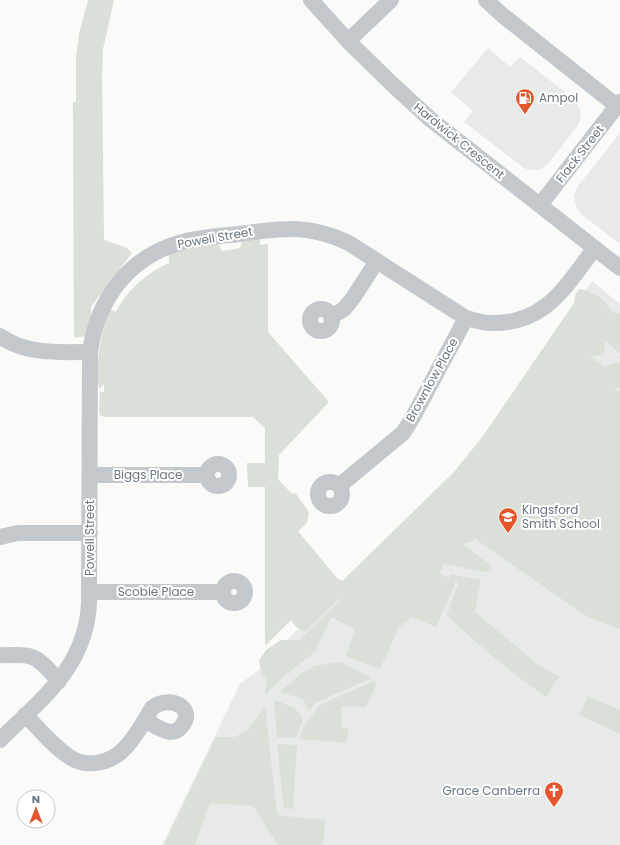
<svg xmlns="http://www.w3.org/2000/svg" width="620" height="845" viewBox="0 0 620 845" font-family="Poppins,sans-serif">
<rect width="100%" height="100%" fill="#fafaf8"/>
<path fill="#e8e9e9" d="M488,48L510,67L520,57L574,99L580,109L581,118L578,125L549,163L543,168L537,170H530L524,168L464,122L473,111L451,92Z
M620,133V244L581,214L576,206L574,196L578,186Z
M592,281L620,304V845H162L240,684L266,665L292,635L460,474Z"/>
<path fill="#dadfd7" d="M88,0H114L103,49L102,76L104,240L127,248L132,253L91,307V320L85,336L74,338L73,102H76V57L79,34Z
M256,235L260,240V245L268,244V332L329,402L279,455L278,479L292,494L293,493L296,494L309,512L307,523L298,531L336,577L342,581L453,473L483,436L574,303L575,295L578,290L582,289L600,297L613,312L620,314V354L606,341L603,355L590,356L604,367L620,362V388L613,389L620,391V629L589,618L474,538L473,541L463,544L492,566L487,572L443,564L440,574L449,578L451,574L481,580L475,612L536,663L559,677L546,697C510,672 478,645 447,615L458,584L456,581L436,627L412,617L399,627L380,669L346,656L355,629L331,617L315,652L285,675L265,695L267,676L262,677L259,661L266,650L281,640H297L298,641L341,599H339L305,632L296,627L291,620L265,646V487H248L247,463H265V428L253,417H104L100,415L99,410L100,392H104V384L99,389C95,360 101,337 109,309L116,312C127,290 148,272 169,263V252L216,240L222,251L240,248L243,237Z
M340,662L372,678L315,703L309,711L303,699L280,692L299,675L314,666Z
M373,681L377,683L366,707L342,706L341,727L348,729L347,743L300,739L304,726L320,705Z
M588,696L620,710V734L579,715Z
M274,700L295,708L303,719L296,738L277,737Z
M265,706L277,815L325,820L323,845H278L253,806L210,803L195,845H164L216,737H235L249,729Z
M277,744L297,745L293,809L284,808Z"/>
<g fill="none" stroke-linecap="round" stroke-linejoin="round">
<path stroke="#c3c8cc" stroke-width="16" d="M311,0L348,41L393,85L430,119L620,268
M486,0L501,14L617,106
M348,41L391,0
M540,205L620,102
M310 320a11 11 0 1 1 22 0a11 11 0 1 1-22 0Z
M331,317L344,309L353,298L377,261
M0,336C26,355 60,352 90,352
M207 475a11 11 0 1 1 22 0a11 11 0 1 1-22 0Z
M90,475H207
M318 494a12 12 0 1 1 24 0a12 12 0 1 1-24 0Z
M339,486L403,433L413,417L466,318
M0,537L18,533H90
M223 592a11 11 0 1 1 22 0a11 11 0 1 1-22 0Z
M90,592H223
M0,655C10,656 23,653 32,657C43,661 51,673 59,681
M25,715C40,729 55,749 73,759C89,768 112,762 124,749C135,738 144,722 152,708C169,694 198,708 181,727C178,731 174,732 170,732C162,731 152,724 145,720
M0,740C42,698 86,667 89,603L90,352C97,300 128,258 179,243C198,237 219,236 239,234C282,228 306,224 347,242L466,318C474,320 482,323 490,323C545,325 565,287 595,248"/>
</g>
<defs>
<g id="fuel-pin" transform="scale(1)"><path d="M0 17L-7.5 6A9.5 9.5 0 1 1 7.5 6Z" fill="#e4572e" stroke="#fff"/><path d="M-5.5-6h7V0h2V4h1.3V-2.5L3-4.5l.8-.8L6-3V5H2.5V1h-1V6h-7ZM-4.2-4.7v3.2H.2V-4.7Z" fill="#fff"/></g>
<g id="school-pin" transform="scale(1)"><path d="M0 17L-7.5 6A9.5 9.5 0 1 1 7.5 6Z" fill="#e4572e" stroke="#fff"/><path d="M0-5L7-2L0 1L-7-2ZM-4 1L0 2.5L4 1V4Q0 6-4 4Z" fill="#fff"/></g>
<g id="church-pin" transform="scale(1)"><path d="M0 17L-7.5 6A9.5 9.5 0 1 1 7.5 6Z" fill="#e4572e" stroke="#fff"/><path d="M-1.2-6h2.4v3.5h3.3v2.4h-3.3V6h-2.4V-.1h-3.3v-2.4h3.3Z" fill="#fff"/></g>
</defs>
<g fill-rule="evenodd">
<use href="#fuel-pin" x="525" y="98"/>
<use href="#school-pin" x="508" y="517"/>
<use href="#church-pin" x="554" y="791"/>
</g>
<g text-anchor="middle" stroke-width="4" stroke-linejoin="round" paint-order="stroke">
<g font-size="12" fill="#657683" stroke="#fff" text-anchor="start">
<text x="539" y="102">Ampol</text>
<text x="522" y="514">Kingsford<tspan x="522" dy="14">Smith School</tspan></text>
<text x="540" y="795" text-anchor="end">Grace Canberra</text>
</g>
<g font-size="12" fill="#657683" stroke="#fff">
<text transform="translate(459 141) rotate(39)" y="4">Hardwick Crescent</text>
<text transform="translate(580 154) rotate(-52)" y="4">Flack Street</text>
<text transform="translate(215 238) rotate(-10)" y="4">Powell Street</text>
<text transform="translate(432 380) rotate(-61)" y="4">Brownlow Place</text>
<text x="148" y="479">Biggs Place</text>
<text transform="translate(90 538) rotate(-90)" y="4">Powell Street</text>
<text x="156" y="596">Scobie Place</text>
</g>
</g>
<g transform="translate(36 809)"><circle r="19" fill="#ffffff" stroke="#c1c8cd"/>
<path d="M0-3L7 15L0 10L-7 15Z" fill="#e4572e"/>
<text y="-6" font-size="11" font-weight="bold" text-anchor="middle" fill="#657683">N</text>
</g>
</svg>
